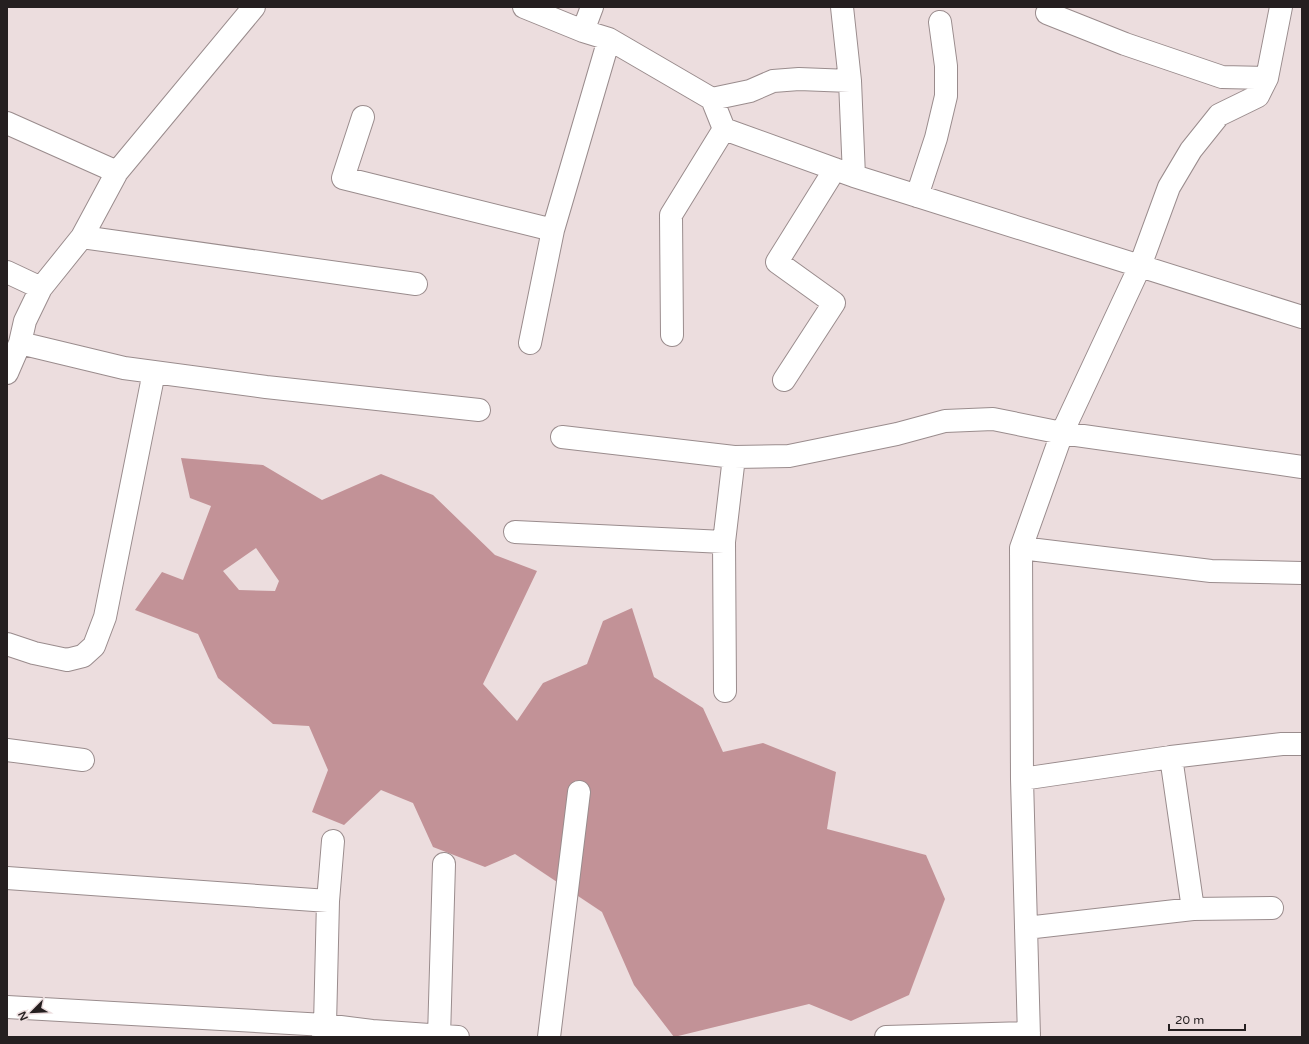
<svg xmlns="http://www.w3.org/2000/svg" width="1309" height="1044" viewBox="0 0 1309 1044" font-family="'Varela Round',sans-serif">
<rect width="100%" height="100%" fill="#ecddde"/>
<path fill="#c29297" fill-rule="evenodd" d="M181,458L263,465L322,500L381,474L433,495L495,555L537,571L483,684L517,721L543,683L587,664L603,621L632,608L654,677L703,708L723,752L763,743L836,772L827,829L926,855L945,899L909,995L851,1021L809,1004L674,1037L634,985L602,912L515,854L485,867L433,847L413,803L381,790L344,825L312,812L328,770L309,726L273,724L218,678L198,634L135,610L162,572L183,580L211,506L190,498ZM256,548L279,581L275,591L239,590L223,571Z"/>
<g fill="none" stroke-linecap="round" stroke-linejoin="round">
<g stroke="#9a8c8d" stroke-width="24">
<path id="minor" d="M524,7L583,31L609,39L712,99L724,129L854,176L1302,317
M842,7L850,81L854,176
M1047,13L1125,44L1222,77L1267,78
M583,31L592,7
M712,99L750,91L773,81L799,79L850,81
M363,117L343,178L553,230
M7,123L117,172
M917,196L936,138L946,96V66L940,22
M82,237L416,284
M7,272L41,288
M672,335L671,215L724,129
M20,343L124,368L266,387L479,410
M530,343L553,230L609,39
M7,373L20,343L25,321L41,288L82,237L117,172L254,7
M784,380L834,303L777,262L835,169
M562,437L734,457
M515,532L724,542
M1021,548L1211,571L1302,573
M7,644L34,653L67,660L83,656L94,646L105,617L154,372
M725,691L724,542L734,457L789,456L897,434L945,421L993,419L1062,433L1302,467
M7,750L83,760
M1171,757L1282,744H1302
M1022,779L1171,757L1193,909L1272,908
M7,878L328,901
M1026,928L1193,909
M7,1007L325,1025L372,1031L458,1037
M323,1037L325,1025L328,901L333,841
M439,1037L444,864
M549,1037L579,792
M886,1037L1029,1033
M1029,1037L1022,779L1021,548L1062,433L1140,266L1169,187L1191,150L1219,115L1258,96L1267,78L1281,7"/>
</g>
<use href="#minor" stroke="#fff" stroke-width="22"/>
</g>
<rect width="1309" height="1044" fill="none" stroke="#251f20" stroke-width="16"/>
<g transform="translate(32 1012) rotate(246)" stroke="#ecddde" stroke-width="3" paint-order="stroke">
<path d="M0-3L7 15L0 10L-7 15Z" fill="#251f20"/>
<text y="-6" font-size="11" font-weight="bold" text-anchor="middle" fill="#251f20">N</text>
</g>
<path d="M1169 1024v6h76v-6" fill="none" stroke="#251f20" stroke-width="2"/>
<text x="1175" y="1024" font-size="12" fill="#251f20" stroke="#ecddde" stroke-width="3" paint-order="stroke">20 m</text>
</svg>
